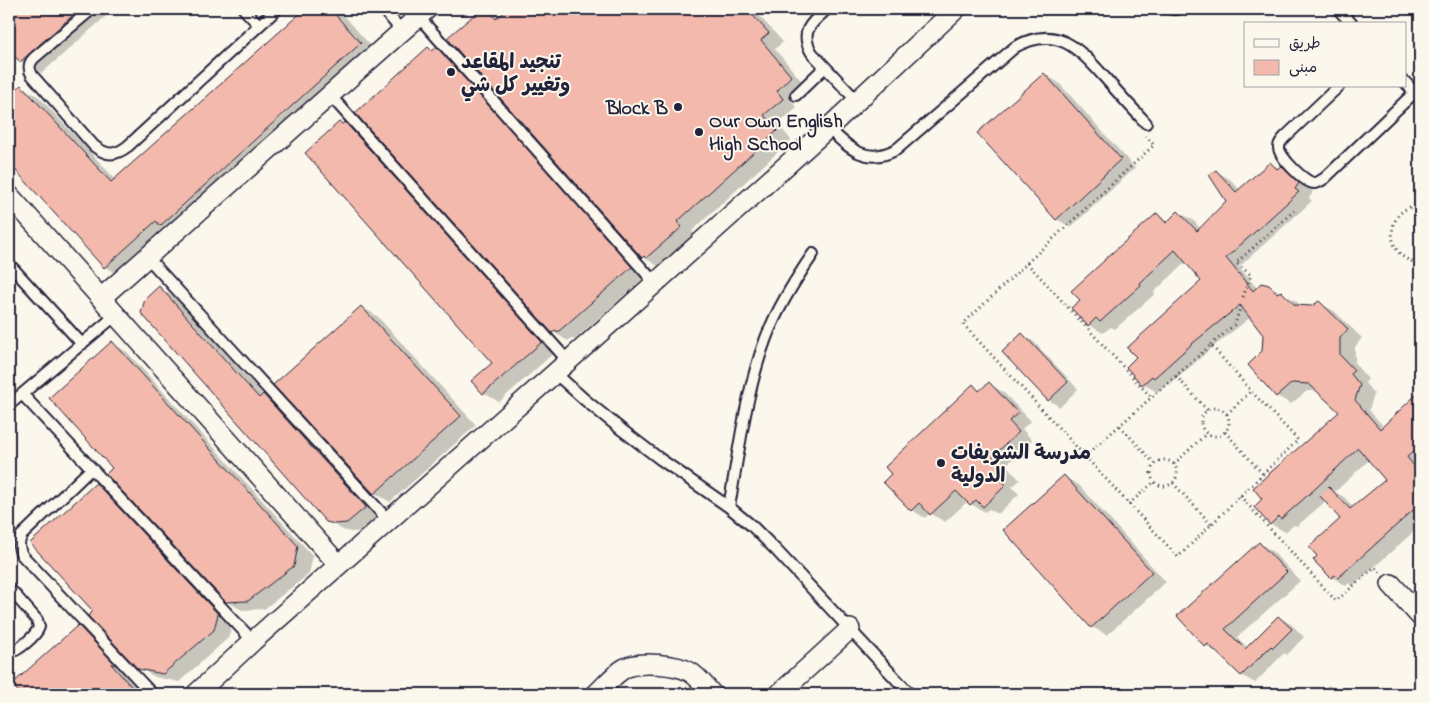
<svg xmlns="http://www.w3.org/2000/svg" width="1429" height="703" viewBox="0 0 1429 703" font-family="'Indie Flower','Playpen Sans Arabic',sans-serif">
<rect width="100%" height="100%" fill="#fbf7ec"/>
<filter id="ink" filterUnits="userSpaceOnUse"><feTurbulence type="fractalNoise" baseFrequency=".02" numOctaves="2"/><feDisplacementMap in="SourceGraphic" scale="10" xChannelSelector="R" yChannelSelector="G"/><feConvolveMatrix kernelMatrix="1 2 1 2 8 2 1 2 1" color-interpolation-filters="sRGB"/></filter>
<g filter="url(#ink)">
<path fill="#0003" fill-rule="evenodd" d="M9,9H114L42,73L21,61L9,48Z
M307,9H338L378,54L123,278L105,267L9,161V85L15,91L21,86L39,97L116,180Z
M482,9H488L501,17L510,9H753L783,42L775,49L805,85L791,100L797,108L778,124L791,140L692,231L696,236L662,266L659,264L658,266L643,257L449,38Z
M429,48L434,52L437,49L452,58L646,276L574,340L571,338L568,341L553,332Z
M1044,74L1059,83L1135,168L1071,227L1056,219Z
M345,123L360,132L556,351L499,402L484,393L473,381L494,363L343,125Z
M1270,163L1280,169L1281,167L1296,176L1313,192L1309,198L1312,201L1239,267L1257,288L1269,286L1296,301L1302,307L1312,308L1319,303L1334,311L1362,338L1355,347V364L1368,379L1365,383L1374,394L1369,410L1384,427L1420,393V526L1353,586L1349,583L1346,586L1332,577L1342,519L1326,501L1297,526L1294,525L1285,532L1271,524L1341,412L1318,391H1307L1291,404L1277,396L1263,352L1264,334L1251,317L1208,351L1170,385L1167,384L1157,392L1143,384L1138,358L1202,281L1186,262L1154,292L1155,294L1115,329L1111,327L1103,333L1089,325L1081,300L1157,215L1169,221L1178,212L1193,220L1201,229L1228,201L1216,171L1231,180L1240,190ZM1369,460L1387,480L1354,508L1344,497L1335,492Z
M160,288L175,297L263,395L278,404L380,516L362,531L351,532L343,530L327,521Z
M362,307L377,316L476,425L390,502L375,493L275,385Z
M1022,335L1033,341L1078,389L1060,407L1049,400Z
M112,343L127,352L313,556L309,574L264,609L242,610L226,601L114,468Z
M989,384L1003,392L1031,421L1022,429L1032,440L1006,465L1020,480L1012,487L1019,494L998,514L989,509L985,512L971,504L968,501L945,522L930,513L925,518L912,510L973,386L981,391Z
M1064,477L1079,485L1166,582L1107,635L1092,627Z
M96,484L111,493L233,624L228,638L179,682L155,677L139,668L95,611Z
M1259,544L1272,551L1300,581L1237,637L1248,648L1279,617L1292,625L1304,637L1287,655L1284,653L1255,683L1241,675L1219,654L1206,646L1179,617Z
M78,626L93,635L128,673L124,672L144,694H22L13,685Z
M1328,685L1343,694H1319Z"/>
<path fill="#f3b9ac" stroke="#22223b" d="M9,9H80L20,62L9,50Z
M305,9H330L361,43L160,226L156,221L104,268L9,163V96L21,85L111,182Z
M481,9H488L496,19L508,9H747L769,33L761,40L791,76L777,91L783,99L764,115L777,131L677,222L682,227L646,258L644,256L642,258L447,38Z
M428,47L432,51L437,47L632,267L558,332L556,330L552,333L355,113Z
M1044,73L1121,159L1056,220L977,133Z
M339,122L342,124L345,122L542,342L483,394L471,381L492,363L305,153Z
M1270,162L1277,169L1281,166L1299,183L1295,189L1299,192L1226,258L1253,291L1261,283L1269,285L1277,293L1281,291L1295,305L1312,306L1319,301L1348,329L1340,338V355L1354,370L1351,374L1360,385L1355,400L1380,429L1420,391V446L1407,457L1420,474V504L1338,578L1335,575L1331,578L1313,560L1317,556L1309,547L1340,519L1320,496L1329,487L1350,509L1385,480L1358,448L1316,488L1281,519L1279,516L1270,525L1254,507L1262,499L1253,488L1339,412L1309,384L1292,383L1276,397L1248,365L1262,351L1263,335L1240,305L1193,343L1154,378L1152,376L1142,385L1126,367L1136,357L1127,348L1201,281L1175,250L1140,283L1141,285L1100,322L1096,318L1088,326L1071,308L1080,300L1071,291L1105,260H1104L1157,213L1166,223L1178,211L1197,231L1226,201L1209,175L1216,170L1236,192Z
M159,286L259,398L263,394L366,507L347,523L335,524L326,522L141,313L145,299Z
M361,306L461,416L374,494L273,385Z
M1022,333L1068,382L1048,401L1002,352Z
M112,341L298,546L294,566L248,601L226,602L106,474L112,468L49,398Z
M989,382L1018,413L1009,421L1019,432L993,456L1007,471L999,478L1006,485L983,507L976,500L970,505L956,491L930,515L919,503L911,511L883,482L891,474L885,467L973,384L979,391Z
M1064,475L1152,572L1091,628L1003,530Z
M96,483L218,614L214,630L163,674L138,669L88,616L93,611L30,543Z
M1259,542L1287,572L1225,629L1245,649L1278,616L1292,629L1273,648L1271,646L1241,676L1208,644L1205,647L1177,616Z
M78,625L116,665L111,664L138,694H20L12,684Z"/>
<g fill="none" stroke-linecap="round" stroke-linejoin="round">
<g stroke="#22223b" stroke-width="14">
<path id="service" d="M92,9L34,58C29,63 28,68 32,75L94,146C107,156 115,156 128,146L277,9
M244,9L259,25
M383,9L402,31
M827,9C811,23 799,32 812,53L856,100
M1172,9H1177
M1338,9L1352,24
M418,16L655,283
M1405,82L1420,98
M1339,86L1285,137C1282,140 1279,143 1279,147C1278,156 1305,183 1314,183C1318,183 1322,180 1325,178L1415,92
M330,95L568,361
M796,95L825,67
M828,128C849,148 866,166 897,149L1015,47C1058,23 1080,50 1107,80C1120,95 1133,109 1146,123
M147,257L388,520
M9,264L82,344
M555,373L585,400L622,430L660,459L729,507L752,526L776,550L910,694
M22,394L253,641
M9,405L116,315
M91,469L22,535C18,542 18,547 22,555L152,694
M729,507C739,450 746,391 766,338C778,307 795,280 813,254
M9,588L37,620L39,627C36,636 17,652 9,652"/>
</g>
<g stroke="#22223b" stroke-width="22">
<path id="minor" d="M9,195L338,564
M101,298L427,9
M1391,584L1420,616
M196,694L253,641L555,373L828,128L956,9
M596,694C605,686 614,674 625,668C639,661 677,664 690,672C699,677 705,687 712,694
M779,694L850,629"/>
</g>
<path stroke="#22223b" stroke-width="3" stroke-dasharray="1 4" stroke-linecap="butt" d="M1420,205C1383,207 1383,260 1420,263
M1027,263L1152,398
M1243,297L1251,275L1236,263L1294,211
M1211,345L1235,324L1241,305
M1176,376L1208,411
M1201 422a14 14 0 1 1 28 0a14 14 0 1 1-28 0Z
M1227,414L1251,391
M1120,426L1154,463
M1225,432L1263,474
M1085,456L1211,345L1251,391L1298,440L1178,557L963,324L1027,263L1154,145L1146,136
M1151 473a13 13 0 1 1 26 0a13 13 0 1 1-26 0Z
M1174,464L1207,433
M1173,483L1211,524
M1240,496L1336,601L1375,567L1380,572
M1129,504L1154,482"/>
<use href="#service" stroke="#fbf7ec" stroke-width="10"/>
<use href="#minor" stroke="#fbf7ec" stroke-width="19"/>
</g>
</g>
<g fill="#22223b" stroke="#fbf7ec" stroke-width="2">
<circle cx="451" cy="72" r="5"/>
<circle cx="678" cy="107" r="5"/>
<circle cx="699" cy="132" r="5"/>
<circle cx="941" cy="463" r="5"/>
</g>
<g text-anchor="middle" stroke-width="4" stroke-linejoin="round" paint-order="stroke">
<g font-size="20" font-weight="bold" fill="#22223b" stroke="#fbf7ec" text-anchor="start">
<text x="461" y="68">تنجيد المقاعد<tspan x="461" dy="23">وتغيير كل شي</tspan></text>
<text x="668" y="114" text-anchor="end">Block B</text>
<text x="709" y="127">Our Own English<tspan x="709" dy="23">High School</tspan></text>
<text x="951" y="459">مدرسة الشويفات<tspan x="951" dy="23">الدولية</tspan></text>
</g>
</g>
<rect width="1429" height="703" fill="none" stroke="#fbf7ec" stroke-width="30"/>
<rect x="15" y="15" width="1399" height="673" fill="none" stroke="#22223b" stroke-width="2" filter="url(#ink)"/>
<rect x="1244" y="22" width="162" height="65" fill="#fbf7ec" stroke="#a4a2a5"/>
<rect x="1254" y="39" width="25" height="8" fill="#fbf7ec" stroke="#a4a2a5"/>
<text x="1289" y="48" font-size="15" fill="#22223b">طريق</text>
<rect x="1254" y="60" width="25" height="15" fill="#f3b9ac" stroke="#a4a2a5"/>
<text x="1289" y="72" font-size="15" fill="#22223b">مبنى</text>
</svg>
